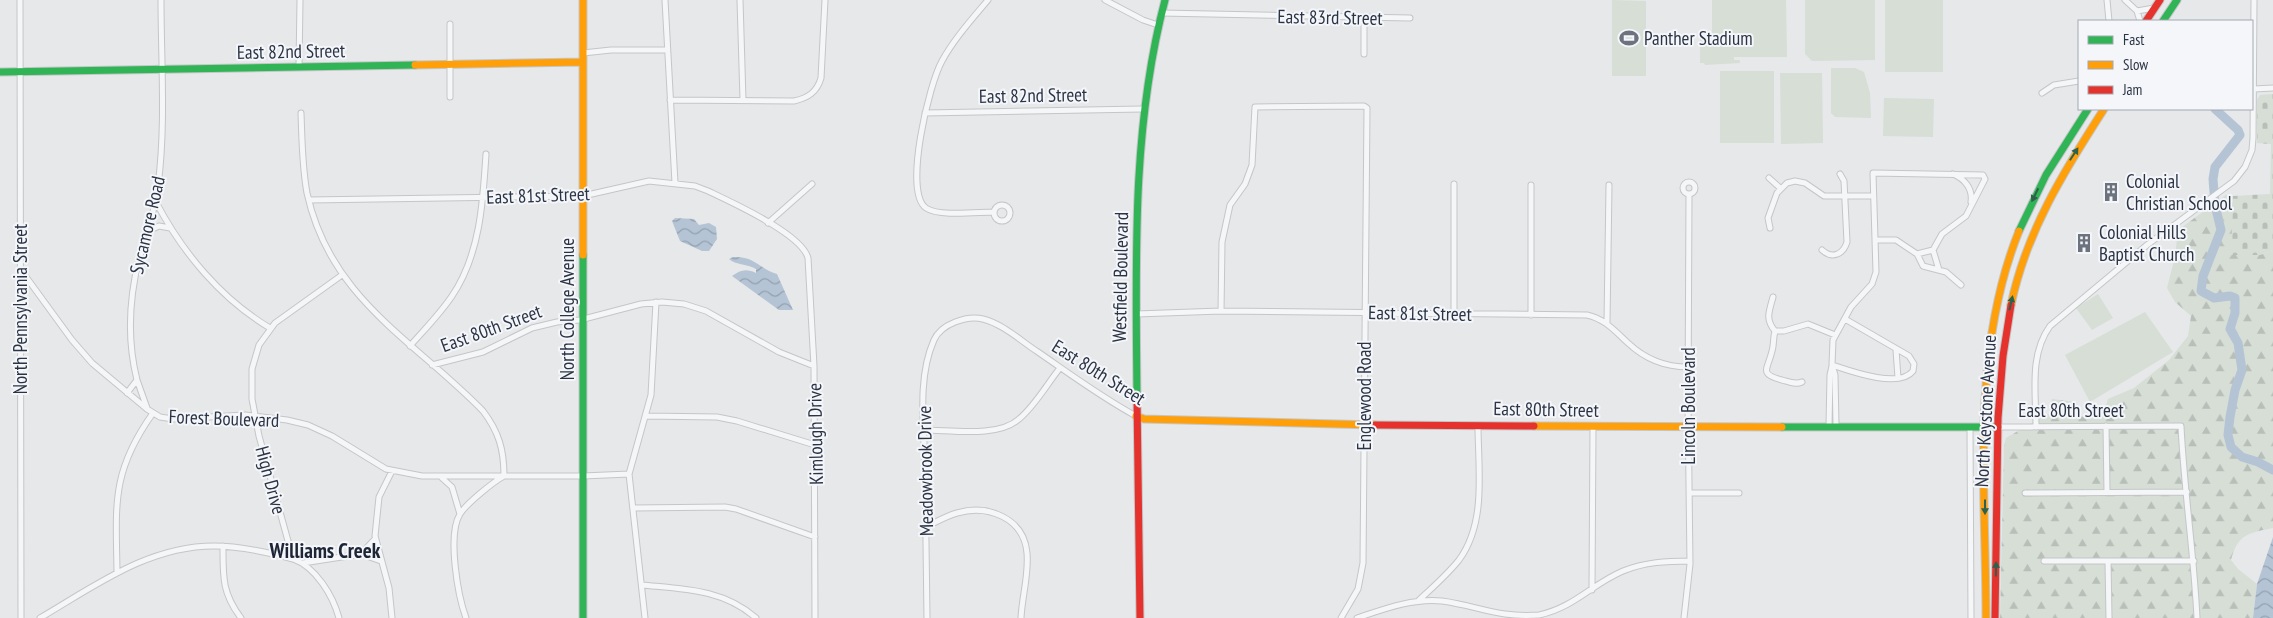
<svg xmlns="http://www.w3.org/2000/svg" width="2273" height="618" viewBox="0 0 2273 618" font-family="'PT Sans Narrow',sans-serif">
<defs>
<pattern id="forest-firs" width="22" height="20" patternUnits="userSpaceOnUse" patternTransform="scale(1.25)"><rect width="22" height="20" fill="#d6ded6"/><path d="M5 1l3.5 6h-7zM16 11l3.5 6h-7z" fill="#b8bfb9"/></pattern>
<pattern id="cemetery-stones" width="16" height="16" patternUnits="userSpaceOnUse" patternTransform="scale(1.25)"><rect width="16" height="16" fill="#d6ded6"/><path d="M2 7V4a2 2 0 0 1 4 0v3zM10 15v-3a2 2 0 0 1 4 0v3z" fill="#b8bfb9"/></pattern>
<pattern id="garden-furrows" width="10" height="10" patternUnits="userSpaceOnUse" patternTransform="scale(1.25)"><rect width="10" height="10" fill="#d6ded6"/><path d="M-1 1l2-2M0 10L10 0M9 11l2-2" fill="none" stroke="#b8bfb9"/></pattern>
<pattern id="water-waves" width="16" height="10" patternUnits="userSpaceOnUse" patternTransform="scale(1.25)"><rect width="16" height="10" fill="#b4c4d5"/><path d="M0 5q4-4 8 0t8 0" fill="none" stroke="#93a0af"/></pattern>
</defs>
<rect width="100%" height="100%" fill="#e6e8ea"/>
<path fill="url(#forest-firs)" d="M2226,195L2233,196L2232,254L2259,255L2273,251V528C2248,533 2238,534 2231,560L2238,569L2257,584L2253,618H2000L2004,445L2006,438L2047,414L2102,418L2108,399L2134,388L2169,360L2188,336L2191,316L2175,302L2167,288L2175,257L2178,230Z"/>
<path fill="url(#cemetery-stones)" d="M2273,94V251L2259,255H2231L2233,196L2270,194L2271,144L2257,143V100L2260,95Z"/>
<path fill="url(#garden-furrows)" d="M2052,399L2077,402V415L2050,412Z"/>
<path fill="#d6ded6" d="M1612,0L1646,1V76H1612Z
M1712,0H1786L1787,57H1734V60H1740V63L1705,65L1704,63H1700V36L1712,35Z
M1805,0H1875V60L1812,61L1805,54Z
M1885,0H1943V72H1885Z
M1831,68H1855L1864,72L1870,93L1871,118L1835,117L1831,113Z
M1720,71H1774V143H1720Z
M1780,73H1822L1823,143L1781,144Z
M1884,98L1934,99L1933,137L1883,136Z
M2098,294L2113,318L2092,330L2076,308Z
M2145,312L2173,352L2090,402L2065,355Z"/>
<path fill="url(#water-waves)" d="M675,218L694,219L699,225L709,223L716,227L717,239L709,251H702L680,241L672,221Z
M733,257C755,256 758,268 777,274L793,310H779L732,276C740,270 746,268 756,273V269C749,264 735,265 729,259Z
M2273,537V618H2253L2257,584Z"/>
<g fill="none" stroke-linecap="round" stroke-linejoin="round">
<path stroke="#b4c4d5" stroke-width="9" d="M2215,109L2238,130L2240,135L2215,167L2213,179L2215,205L2221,230L2203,276L2201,291L2214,298L2230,296L2235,298V313L2230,329L2238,343L2242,370L2235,390L2230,417L2228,435L2231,447L2242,457L2258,462L2273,470"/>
<g stroke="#c4c6c8" stroke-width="7">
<path id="street" d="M20,0L21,618
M665,0L675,183
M740,0L743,100
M988,0C972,19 954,39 942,61C929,84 903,192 926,208C939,217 978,212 994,212
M1105,0L1143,20L1158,25
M2107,0L2109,21
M2125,0L2137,11L2140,21
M2137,11L2154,8
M1161,13L1410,18
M450,24V97
M583,53L611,50H666
M1364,54V17
M299,67L300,0
M2254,89L2273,88
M2042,93L2054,85L2079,81
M670,100L794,101C808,98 817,92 821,78L825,0
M301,113C302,139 302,166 307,193C330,299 414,340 483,411C499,432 504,450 504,476C493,482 466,504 460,514C447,535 458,596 466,618
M925,113L1142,109
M1953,174C1965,179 1973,189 1971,202
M1769,178L1780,188
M1683 188a6 6 0 1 1 12 0a6 6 0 1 1-12 0Z
M1531,185V315
M309,200L583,196L649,181L695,186L708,191C731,202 802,234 808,258L814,366L815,618
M156,202C182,252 221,299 270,328
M994 213a8 8 0 1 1 16 0a8 8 0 1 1-16 0Z
M768,223L812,184
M1770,228L1768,218L1777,193L1787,183L1795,181L1805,183L1824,196H1873
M148,231L159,226L170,228
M1876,240H1896L1917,254L1923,266L1946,272L1961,285
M1822,250C1832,259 1843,255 1847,242L1844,181L1840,174
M1933,250L1939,270
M21,270L72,340L92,363L147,409L160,417L173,419L245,415L287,420L308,425L332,436L386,469L422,476H583L629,474
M1773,297C1769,312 1765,319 1775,331
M1221,311L1222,242L1230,205L1245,184L1252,165L1255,107L1364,106L1367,108L1363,563L1358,589L1341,618
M1136,314L1221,311L1587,315C1605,319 1615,331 1628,343C1645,359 1665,367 1688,367
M1454,314V184
M1607,323L1609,185
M1775,331C1773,338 1774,345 1772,351C1768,369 1758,374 1782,380C1789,382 1796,385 1802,382
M1775,331H1784L1808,324L1835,335
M410,346C424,330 440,314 452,296C480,255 483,202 486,154
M1896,350L1898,378
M432,365L483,352L532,328L557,322L580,320L641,304L662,302L684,304L706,311L779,352L814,366
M1832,365C1850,371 1899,389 1913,371L1914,364L1909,356L1845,319
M137,380L147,408
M127,393L137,380C127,340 129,299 139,259C146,235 155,212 158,186C166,125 161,61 161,0
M646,416L717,417L737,421L815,445
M1836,425L1835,375L1832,365L1833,340L1851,307L1872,284L1876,272L1873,173L1983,175L1985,179L1966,216L1942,234L1933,250L1917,254
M1829,426L1830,375L1832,366
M2106,426L2107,492
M1970,427L1971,618
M1998,427L2181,426C2184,490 2194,554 2197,618
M2036,427C2036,393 2029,355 2050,326L2147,245L2234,181L2245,167L2252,150L2253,138L2254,0
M924,430C951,430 998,438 1019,419C1035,406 1047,384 1060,368
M392,471L379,497L375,536L389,588L392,618
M442,478L452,487L460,514
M1689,493H1739
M2025,493L2187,492
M633,508L725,507L736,509L815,537
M926,527C936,522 946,516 957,513C988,504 1024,518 1027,553C1029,575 1022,596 1021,618
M223,546C223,577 222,593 241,618
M361,554L375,539
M2044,561H2194
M2108,561L2109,618
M303,563L361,554L381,561
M117,572C116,504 111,472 153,413
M642,585C683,589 723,589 756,618
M1592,590L1593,426
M1418,601C1432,588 1447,575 1459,560C1487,522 1478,469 1478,425
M40,618C95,586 148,546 214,546C241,546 267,552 293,559
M339,618C333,596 316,567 293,559L259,436L252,399V369L259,345L275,323L342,275
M645,618L629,474L651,395L656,302
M927,618C926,568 926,517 925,467C924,426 917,378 934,340C941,324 967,315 983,319C1003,324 1021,341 1038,352C1070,374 1101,397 1136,416
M1357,618C1384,609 1413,598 1442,601C1479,606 1498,618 1539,615C1575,607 1592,584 1623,571C1645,562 1667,561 1690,561
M1684,618L1690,564L1688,404L1689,194"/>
</g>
<g stroke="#c4c6c8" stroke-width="9">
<path id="fast" d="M2163,21L2177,0
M0,72L415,65
M2019,231L2046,175L2088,109
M583,255V618
M1137,398C1136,265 1131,129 1165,0
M1782,427H1998"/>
</g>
<g stroke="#c4c6c8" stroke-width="9">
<path id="slow" d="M583,0V255
M415,65L583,62
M2011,305C2026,232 2064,171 2104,109
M1136,416L1144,419L1375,425
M1534,426L1782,427
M1986,618C1986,489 1970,353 2019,231"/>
</g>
<g stroke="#c4c6c8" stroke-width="9">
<path id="jam" d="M2146,21L2160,0
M1137,398L1140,618
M1375,425L1534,426
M1995,618L1998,418L2003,356L2011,305"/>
</g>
<use href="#street" stroke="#f5f6f7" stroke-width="5"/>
<use href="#fast" stroke="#30b455" stroke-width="7"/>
<use href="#slow" stroke="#ff9f0a" stroke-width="7"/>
<use href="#jam" stroke="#e5322d" stroke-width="7"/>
</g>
<defs><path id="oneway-solid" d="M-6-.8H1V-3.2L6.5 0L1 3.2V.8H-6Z" transform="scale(1.25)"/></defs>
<g fill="#2d614b">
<use href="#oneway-solid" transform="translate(2074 154) rotate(-57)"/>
<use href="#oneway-solid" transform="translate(2035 195) rotate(116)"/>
<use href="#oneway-solid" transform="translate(2011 303) rotate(-77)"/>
<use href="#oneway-solid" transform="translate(1985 507) rotate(90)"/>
<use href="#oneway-solid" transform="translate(1996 569) rotate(-89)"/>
</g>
<defs>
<g id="stadium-bare" transform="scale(1.5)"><path d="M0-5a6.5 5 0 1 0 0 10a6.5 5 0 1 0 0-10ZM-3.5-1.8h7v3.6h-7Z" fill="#6c737f" stroke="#f4f6f9" stroke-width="2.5" paint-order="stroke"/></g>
<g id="building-bare" transform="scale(1.5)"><path d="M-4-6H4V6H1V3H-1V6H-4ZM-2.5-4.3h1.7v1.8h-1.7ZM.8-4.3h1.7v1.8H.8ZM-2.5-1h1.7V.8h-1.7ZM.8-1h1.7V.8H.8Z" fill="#6c737f" stroke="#f4f6f9" stroke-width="2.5" paint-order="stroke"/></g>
</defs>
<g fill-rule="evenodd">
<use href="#stadium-bare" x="1629" y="38"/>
<use href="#building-bare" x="2111" y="192"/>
<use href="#building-bare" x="2084" y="243"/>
</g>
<g text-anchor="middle" stroke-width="4" stroke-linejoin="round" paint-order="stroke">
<g font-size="19" fill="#2b3445" stroke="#f4f6f9">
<text transform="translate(1330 17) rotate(1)" y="7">East 83rd Street</text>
<text transform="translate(291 51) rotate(-1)" y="7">East 82nd Street</text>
<text transform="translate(1033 95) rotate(-1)" y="7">East 82nd Street</text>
<text transform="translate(538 195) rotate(-2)" y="7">East 81st Street</text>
<text transform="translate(147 225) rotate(-77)" y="7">Sycamore Road</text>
<text transform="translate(1120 277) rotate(-89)" y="7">Westfield Boulevard</text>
<text transform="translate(20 309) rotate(-90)" y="7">North Pennsylvania Street</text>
<text transform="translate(567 309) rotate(-90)" y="7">North College Avenue</text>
<text transform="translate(1420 313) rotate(1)" y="7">East 81st Street</text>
<text transform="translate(491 328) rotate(-20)" y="7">East 80th Street</text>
<text transform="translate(1099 372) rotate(32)" y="7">East 80th Street</text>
<text transform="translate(1364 396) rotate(-90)" y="7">Englewood Road</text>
<text transform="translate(1688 406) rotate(-90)" y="7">Lincoln Boulevard</text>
<text transform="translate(1546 409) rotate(1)" y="7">East 80th Street</text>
<text x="2071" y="417">East 80th Street</text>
<text transform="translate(1985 411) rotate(-87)" y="7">North Keystone Avenue</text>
<text transform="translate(224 418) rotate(2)" y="7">Forest Boulevard</text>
<text transform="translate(815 434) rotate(-91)" y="7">Kimlough Drive</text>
<text transform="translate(925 471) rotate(-91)" y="7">Meadowbrook Drive</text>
<text transform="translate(271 480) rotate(75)" y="7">High Drive</text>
</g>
<g font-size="19" fill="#2b3445" stroke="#f4f6f9" text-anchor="start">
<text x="1644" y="45">Panther Stadium</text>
<text x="2126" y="188">Colonial<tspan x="2126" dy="22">Christian School</tspan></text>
<text x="2099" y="239">Colonial Hills<tspan x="2099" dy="22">Baptist Church</tspan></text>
</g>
<g font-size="21" font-weight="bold" fill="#1d2536" stroke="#f4f6f9">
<text x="325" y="558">Williams Creek</text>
</g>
</g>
<rect x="2078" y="20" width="175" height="90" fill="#f4f6f9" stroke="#a4a8b1"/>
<rect x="2088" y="36" width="25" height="8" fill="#30b455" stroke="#a4a8b1"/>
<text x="2123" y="45" font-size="15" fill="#2b3445">Fast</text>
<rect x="2088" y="61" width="25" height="8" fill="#ff9f0a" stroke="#a4a8b1"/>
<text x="2123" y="70" font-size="15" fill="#2b3445">Slow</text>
<rect x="2088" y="86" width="25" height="8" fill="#e5322d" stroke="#a4a8b1"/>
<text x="2123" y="95" font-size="15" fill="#2b3445">Jam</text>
</svg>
